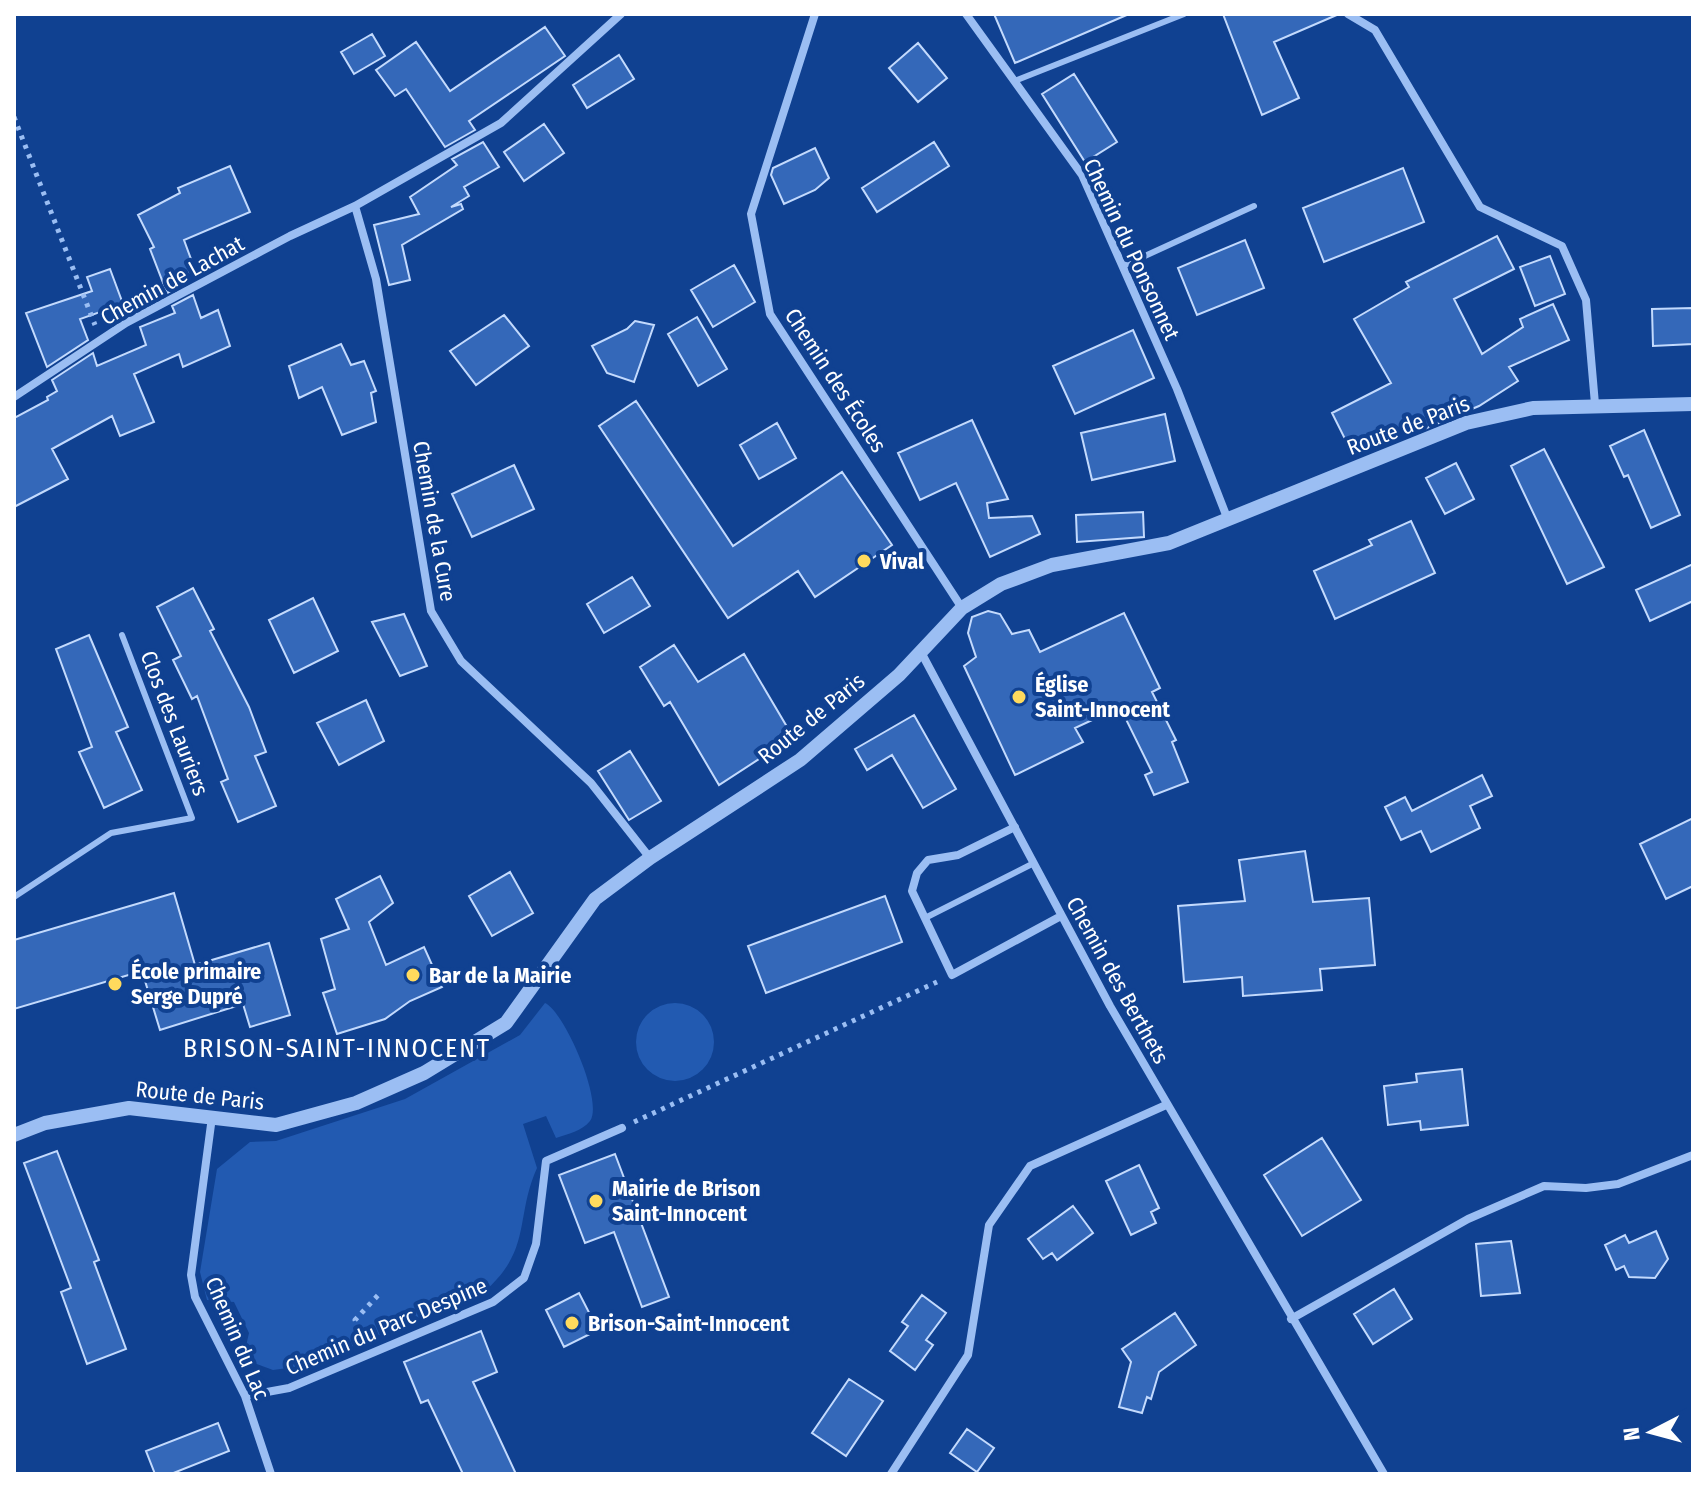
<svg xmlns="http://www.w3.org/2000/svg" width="1707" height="1488" viewBox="0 0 1707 1488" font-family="'Fira Sans Condensed',sans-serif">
<rect width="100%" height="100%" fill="#104191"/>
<path fill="#225ab1" d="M545,1003C564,1011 604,1102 590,1121C582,1131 568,1134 556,1138L546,1116L523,1124L537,1168C515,1217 532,1249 486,1290L309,1365L273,1370L243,1359L249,1333L234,1302L207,1300L200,1272L217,1169L250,1142L276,1141L405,1099L520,1035Z
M636 1042a39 39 0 1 1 78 0a39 39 0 1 1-78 0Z"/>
<path fill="#3468b9" stroke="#c3dafd" stroke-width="2" d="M994,14H1129L1015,63Z
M1223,14H1339L1274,42L1299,98L1262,115Z
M545,27L565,56L469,121L475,130L445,147L406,89L395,96L376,70L416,42L450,91Z
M372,34L385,56L354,74L341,52Z
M918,43L947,78L918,102L889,68Z
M619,55L634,79L587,108L573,85Z
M1074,74L1117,142L1085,162L1042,94Z
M544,124L564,153L524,181L504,152Z
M483,142L499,167L464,187L469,196L451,207L461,204L463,209L402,245L410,280L389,285L374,225L419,214L410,197L457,165L452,159Z
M934,142L949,166L877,212L862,188Z
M815,148L829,178L815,190L784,204L771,175L773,168Z
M230,166L250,212L184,240L195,270L185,274L188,282L167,293L150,249L154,247L138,215L180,193L178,188Z
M1403,168L1424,222L1324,262L1303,208Z
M1497,236L1514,269L1454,299L1482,354L1523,327L1520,319L1553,304L1569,340L1509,367L1518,381L1479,406L1422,430L1416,420L1352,453L1332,413L1391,383L1354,319L1409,287L1406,282Z
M1245,240L1264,288L1197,315L1178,268Z
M1550,256L1565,294L1535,306L1520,267Z
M734,265L755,302L713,327L691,290Z
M110,269L123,304L80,319L88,340L47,367L26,313L92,291L87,277Z
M193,295L201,318L218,310L230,346L183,367L179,354L134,374L154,422L120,436L112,416L52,449L68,479L14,507V418L48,400L47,397L57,391L52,380L93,353L97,366L146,345L140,327L175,313L172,306Z
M1693,308V344L1653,346L1652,309Z
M504,315L529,346L476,385L450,351Z
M697,317L727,369L698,386L668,334Z
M635,321L654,325L634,382L607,373L592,346L627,329Z
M1133,330L1154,378L1075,414L1053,366Z
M341,344L351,365L364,361L376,391L371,393L376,422L342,435L322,387L299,398L289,366Z
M636,401L733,546L842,472L892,545L815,597L798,571L728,618L599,426Z
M1165,414L1175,461L1092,480L1081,433Z
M972,420L1008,499L987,503L989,518L1032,516L1040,534L990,557L956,483L920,500L898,453Z
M777,423L796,458L759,479L740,445Z
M1644,430L1680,515L1651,528L1628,475L1624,477L1610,446Z
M1544,449L1604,567L1567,584L1511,466Z
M1456,463L1474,499L1445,514L1426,478Z
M514,465L534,509L472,537L452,494Z
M1143,512L1144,537L1077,542L1076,515Z
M1411,521L1435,573L1335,619L1314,571L1372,545L1369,540Z
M1693,564V601L1650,621L1636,590Z
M632,577L650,606L604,633L587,604Z
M193,588L214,629L210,631L249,707L266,752L255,756L276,806L238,822L221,782L228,779L197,696L192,699L173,660L181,656L157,607Z
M313,598L338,651L294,673L269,620Z
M988,611L1000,614L1012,634L1029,630L1040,652L1124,613L1160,688L1152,692L1176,740L1172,742L1188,782L1154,795L1145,775L1152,772L1120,707L1075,728L1083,742L1015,775L964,666L976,657L968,633L972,617Z
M404,614L427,666L400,676L372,622Z
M89,635L128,727L116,732L142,790L104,808L79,752L92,747L56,649Z
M674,645L698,682L744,654L793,737L719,785L670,702L664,706L640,667Z
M366,700L384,741L339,765L317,723Z
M914,715L956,789L923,808L892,755L867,770L855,749Z
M630,751L661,801L629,820L598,771Z
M1482,775L1492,796L1470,806L1480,828L1431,852L1421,831L1401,840L1385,807L1405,797L1412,811Z
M1693,818V886L1666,899L1640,844Z
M1305,851L1313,902L1369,898L1375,965L1320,969L1322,990L1243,996L1242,977L1184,982L1178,906L1245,901L1239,860Z
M510,872L533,913L492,936L469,896Z
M380,876L393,903L369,922L386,965L424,947L442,987L410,1001L385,1019L337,1034L323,993L335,989L321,939L349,929L336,899Z
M174,893L195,965L269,943L290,1015L250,1027L243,1004L160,1030L142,971L14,1009V940Z
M885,896L902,942L766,993L748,946Z
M1462,1069L1468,1125L1421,1130L1420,1121L1388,1125L1384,1086L1417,1082L1416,1074Z
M1322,1138L1361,1200L1302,1236L1264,1175Z
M57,1151L99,1260L94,1262L126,1349L87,1364L61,1292L71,1288L24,1163Z
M615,1154L669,1297L642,1307L614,1232L585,1243L559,1175Z
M1139,1165L1159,1208L1151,1212L1156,1223L1131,1235L1106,1181Z
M1073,1206L1093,1233L1057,1260L1052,1253L1043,1259L1028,1239Z
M1656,1231L1668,1259L1655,1278L1629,1277L1624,1266L1616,1270L1605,1245L1625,1235L1629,1243Z
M1511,1241L1520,1293L1481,1296L1476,1244Z
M1394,1289L1412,1319L1373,1344L1354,1314Z
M579,1293L598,1330L564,1347L546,1310Z
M922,1295L946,1313L926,1340L933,1345L915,1370L890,1351L908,1326L902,1322Z
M1175,1313L1196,1345L1159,1372L1151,1399L1147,1397L1142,1413L1119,1407L1131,1362L1122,1349Z
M481,1331L497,1372L473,1382L516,1474H463L428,1400L421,1403L404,1362Z
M849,1379L883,1401L846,1456L812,1433Z
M218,1423L229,1451L171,1474H155L146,1451Z
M967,1429L994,1448L977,1472L950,1453Z"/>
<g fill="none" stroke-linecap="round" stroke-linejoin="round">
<path stroke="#9bbef3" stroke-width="5" stroke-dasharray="4 6" stroke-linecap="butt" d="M14,117L95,325
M634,1122L937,982
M363,1339L355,1320L381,1292"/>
<path stroke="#9bbef3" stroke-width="6" d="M1017,80L1184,14
M1123,266L1254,206
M14,897L111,833L192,818L122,635
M925,918L1034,863"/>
<path stroke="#9bbef3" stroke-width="8" d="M815,14L751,214L770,314L962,608
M966,14L1082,175L1177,389L1228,520
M1348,14L1375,30L1480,207L1562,246L1586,300L1595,404
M355,206L376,279L431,611L461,661L591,783L650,858
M14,397L126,323L290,236L355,206L501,123L621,14
M922,654L1110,1006L1384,1474
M1015,827L958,855L928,860L917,873L912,891L952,975L1061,916
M212,1117L191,1275L195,1297L245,1396L271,1474
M1291,1319L1468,1219L1544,1186L1586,1188L1618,1184L1693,1155
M245,1396L289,1388L493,1302L524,1278L536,1244L546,1161L622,1128
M891,1474L968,1355L989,1225L1030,1166L1166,1105"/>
<path stroke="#9bbef3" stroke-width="14" d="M14,1135L45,1123L129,1108L276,1125L356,1103L424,1073L506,1023L595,899L650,858L800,760L899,675L962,608L1001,584L1052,565L1169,543L1466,423L1533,408L1693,404"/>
</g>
<g fill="#ffda5d" stroke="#104191" stroke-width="3">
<circle cx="864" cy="561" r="8"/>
<circle cx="1019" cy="697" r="8"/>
<circle cx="413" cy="975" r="8"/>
<circle cx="115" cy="984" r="8"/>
<circle cx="596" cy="1201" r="8"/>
<circle cx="572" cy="1323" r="8"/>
</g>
<g text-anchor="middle" stroke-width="8" stroke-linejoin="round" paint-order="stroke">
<g font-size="22" fill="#fff" stroke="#104191">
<text transform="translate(1132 249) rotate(65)" y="8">Chemin du Ponsonnet</text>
<text transform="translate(172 280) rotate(-29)" y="8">Chemin de Lachat</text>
<text transform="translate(836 380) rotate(57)" y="8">Chemin des Écoles</text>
<text transform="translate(1408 425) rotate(-21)" y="8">Route de Paris</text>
<text transform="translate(435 521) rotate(80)" y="8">Chemin de la Cure</text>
<text transform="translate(811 718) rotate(-39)" y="8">Route de Paris</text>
<text transform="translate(175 723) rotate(69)" y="8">Clos des Lauriers</text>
<text transform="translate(1118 980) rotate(61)" y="8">Chemin des Berthets</text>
<text transform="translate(200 1095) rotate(6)" y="8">Route de Paris</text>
<text transform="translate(386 1326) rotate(-23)" y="8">Chemin du Parc Despine</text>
<text transform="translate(238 1338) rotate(67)" y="8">Chemin du Lac</text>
</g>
<g font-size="22" font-weight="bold" fill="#fff" stroke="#104191" text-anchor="start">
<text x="880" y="569">Vival</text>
<text x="1035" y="692">Église<tspan x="1035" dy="25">Saint-Innocent</tspan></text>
<text x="131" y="979">École primaire<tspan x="131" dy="25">Serge Dupré</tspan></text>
<text x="429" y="983">Bar de la Mairie</text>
<text x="612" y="1196">Mairie de Brison<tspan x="612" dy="25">Saint-Innocent</tspan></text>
<text x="588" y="1331">Brison-Saint-Innocent</text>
</g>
<g font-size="26" letter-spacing="2" fill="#fff" stroke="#104191">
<text x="337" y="1057">BRISON-SAINT-INNOCENT</text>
</g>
</g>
<rect width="1707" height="1488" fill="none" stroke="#ffffff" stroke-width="32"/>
<g transform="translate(1651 1432) rotate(264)" stroke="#104191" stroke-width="6" paint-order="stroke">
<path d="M0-6L14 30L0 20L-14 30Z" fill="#ffffff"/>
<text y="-12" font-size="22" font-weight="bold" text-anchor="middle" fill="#ffffff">N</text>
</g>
</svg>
